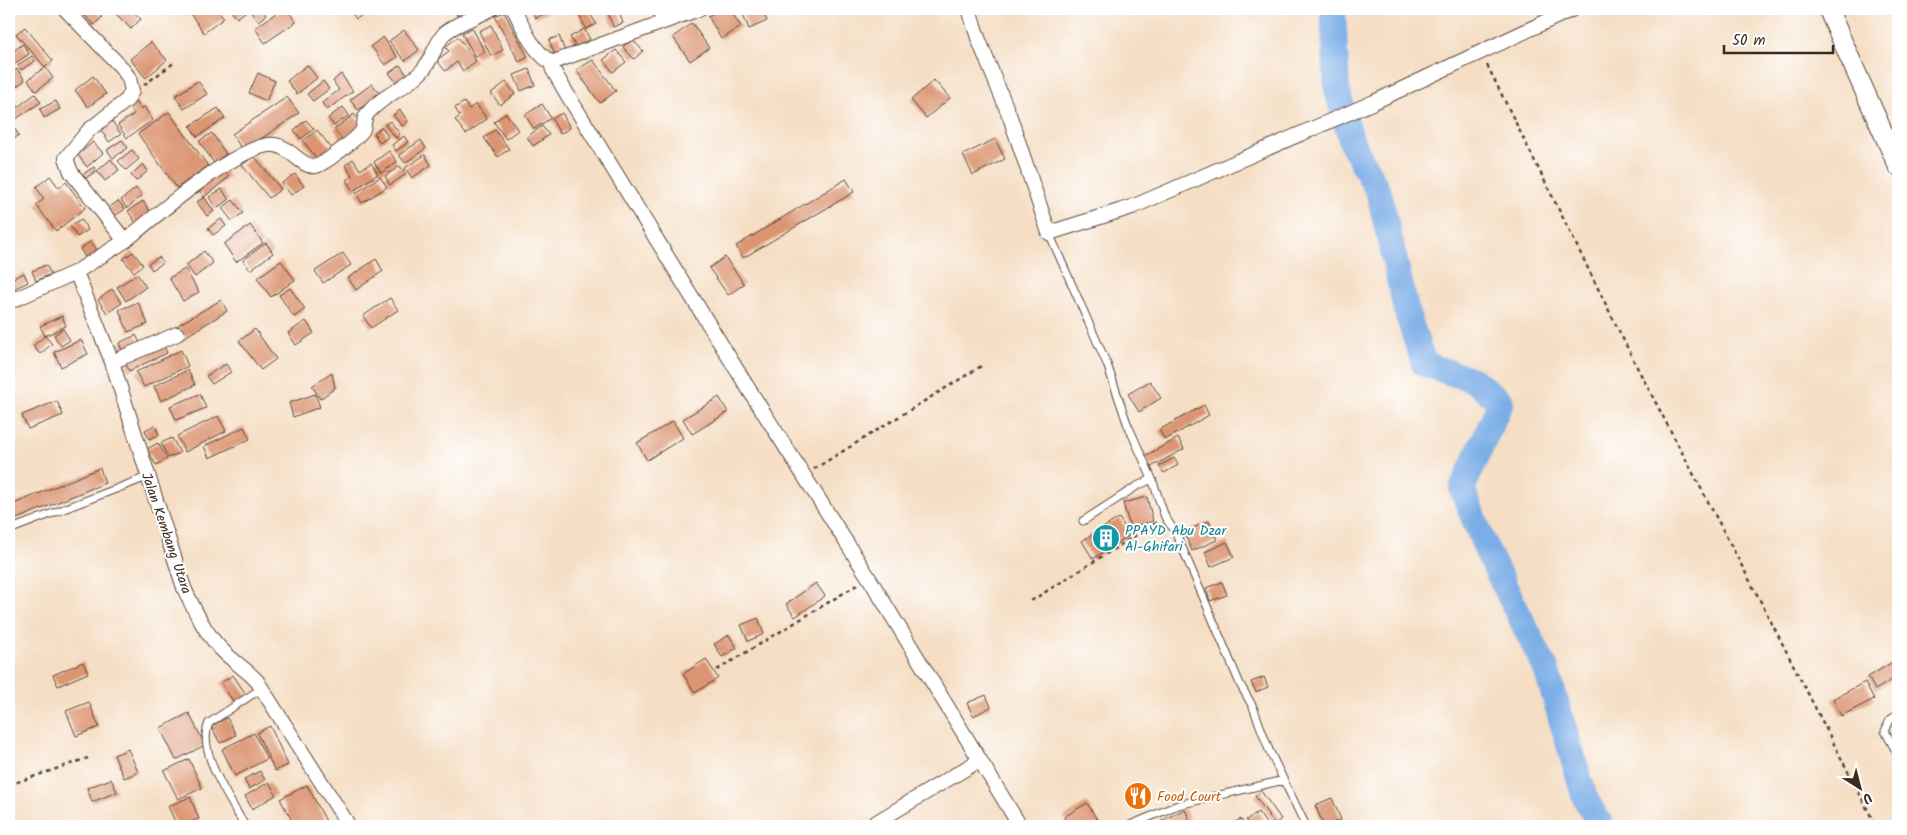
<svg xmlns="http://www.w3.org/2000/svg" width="1907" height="835" viewBox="0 0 1907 835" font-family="Kalam,sans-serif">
<rect width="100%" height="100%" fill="#fff"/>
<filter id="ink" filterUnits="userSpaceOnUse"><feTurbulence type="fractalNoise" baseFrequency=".02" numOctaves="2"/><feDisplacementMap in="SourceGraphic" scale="10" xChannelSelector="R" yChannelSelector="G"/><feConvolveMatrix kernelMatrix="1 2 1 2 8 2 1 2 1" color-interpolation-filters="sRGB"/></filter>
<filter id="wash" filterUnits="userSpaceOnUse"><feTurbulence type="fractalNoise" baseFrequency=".0096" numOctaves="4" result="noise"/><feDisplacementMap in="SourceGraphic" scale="20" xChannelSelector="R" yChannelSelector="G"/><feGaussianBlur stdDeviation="1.12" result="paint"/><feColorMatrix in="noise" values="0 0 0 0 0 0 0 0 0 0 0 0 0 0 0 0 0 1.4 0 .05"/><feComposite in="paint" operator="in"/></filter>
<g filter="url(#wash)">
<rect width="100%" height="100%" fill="#f5dec4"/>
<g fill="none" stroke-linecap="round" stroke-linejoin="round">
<path stroke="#7cade7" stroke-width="26" d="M1333,9L1337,90L1352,143L1379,193L1407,313L1424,364L1473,380L1501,402L1462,489L1487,551L1546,669L1585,798L1601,826"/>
</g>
<g id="blocks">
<path fill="#dc9572" d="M84,9H93L102,17L94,25L81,11Z
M111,9H130L141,19L131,29Z
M194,9H217L224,18L204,33L189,12Z
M229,9H249L237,18Z
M256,9H261L266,15L258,21L251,12Z
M282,9H287L296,22L265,43L255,28Z
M349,9H372L356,19Z
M453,9H475L460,19Z
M531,9H550L551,11L535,18Z
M576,9H588L596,24L586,29Z
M611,9H618L623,23L613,27L607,10Z
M721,9H730L741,27L721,39L708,16Z
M741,9H761L767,21L749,29Z
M504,12L528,57L519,62L495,16Z
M692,23L709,48L690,61L673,37Z
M491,25L503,50L491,56L479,31Z
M25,27L53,61L45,67L16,34Z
M472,28L485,52L475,57L462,33Z
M584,29L590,39L576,47L570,37Z
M404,30L419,50L405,61L389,41Z
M559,36L565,51L555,55L549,40Z
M383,37L397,57L385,65L371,46Z
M458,37L476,61L463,71L457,62L445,71L437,60L449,51L445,47Z
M632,39L643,51L634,59L623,47Z
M151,42L167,60L146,78L130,59Z
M23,44L29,54L14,64L9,54Z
M616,50L626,62L613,72L603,60Z
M32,56L35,61L21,70L18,65Z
M593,60L616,91L600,103L576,70Z
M307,65L317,78L297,94L287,81Z
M400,65L407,75L397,83L389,73Z
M45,67L53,78L36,91L28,80Z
M17,69L25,80L17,86L9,75Z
M529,69L535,85L521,91L514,75Z
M258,73L275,81L266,101L249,93Z
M341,74L353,91L327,110L322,103L339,90L333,81Z
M93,76L106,94L88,107L75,90Z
M934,80L950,98L926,118L911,100Z
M198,81L207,94L184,109L175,96Z
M323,81L329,89L313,101L307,94Z
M506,82L515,94L500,105L491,93Z
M372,84L380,94L358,110L350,100Z
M35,94L41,102L16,119L11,112Z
M287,97L299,113L243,151L232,134Z
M135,100L141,109L144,107L153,120L127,138L118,125L134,114L128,105Z
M56,101L60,109L44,118L40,109Z
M464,102L469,109L476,104L487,119L466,134L455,120L460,116L455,108Z
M542,104L551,118L534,129L525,115Z
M343,107L349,115L334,126L328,118Z
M218,108L225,118L197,137L190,126Z
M400,110L408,121L402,126L393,115Z
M169,112L208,166L177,188L138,134Z
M506,113L518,130L506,139L494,122Z
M562,113L570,128L560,134L552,119Z
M354,114L361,125L342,140L334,129Z
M306,120L314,129L301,139L294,130Z
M9,121L19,135L9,143Z
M112,121L121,134L109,142L100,129Z
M390,121L400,134L396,138L385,125Z
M542,126L549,135L533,146L527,137Z
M382,127L388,137L380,143L374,133Z
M317,130L333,150L319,161L303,141Z
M495,130L509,149L498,157L484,138Z
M212,133L226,154L214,163L199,141Z
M404,136L408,142L396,151L392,145Z
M995,139L1005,159L973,175L963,155Z
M122,140L128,148L113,158L107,150Z
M421,140L426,148L405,163L399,155Z
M93,142L103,153L87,167L78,155Z
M132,150L139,159L126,170L118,161Z
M389,151L397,162L381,173L374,162Z
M425,155L431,165L412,178L405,168Z
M254,156L281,189L269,198L242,165Z
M111,159L119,170L105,181L97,171Z
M353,159L360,170L371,163L378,174L353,191L346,180L352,176L345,165Z
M143,164L148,171L136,181L131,175Z
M400,166L406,174L390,185L385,176Z
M94,167L96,171L83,180L80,176Z
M223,169L229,177L204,197L198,189Z
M295,174L304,186L291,195L282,183Z
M50,176L59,188L66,182L85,208L56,231L36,205L44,199L36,187Z
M380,177L387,187L362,203L356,193Z
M846,179L854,192L743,258L736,246Z
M136,188L142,196L127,208L121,200Z
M222,189L229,200L216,208L209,197Z
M204,197L214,211L207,216L197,202Z
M233,200L243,213L232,221L222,208Z
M118,201L125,209L112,218L106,210Z
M143,201L151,213L136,223L128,211Z
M81,219L88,230L77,237L70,226Z
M221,219L226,226L213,235L208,228Z
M250,225L263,243L236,262L224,244Z
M91,241L99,253L87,260L80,249Z
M266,243L273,253L250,270L243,260Z
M204,251L213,263L195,277L186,265Z
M133,252L143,265L134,272L123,259Z
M343,253L351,265L323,283L315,271Z
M159,257L163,263L152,270L148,264Z
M725,257L744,284L728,295L709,268Z
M376,259L383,271L356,290L348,278Z
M281,261L295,280L271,297L257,278Z
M46,265L51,274L36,281L32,271Z
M185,269L199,292L183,301L169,278Z
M24,273L28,282L12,290L9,280Z
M137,274L146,287L126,301L117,287Z
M290,288L305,309L294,317L279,295Z
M112,289L122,303L107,313L98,300Z
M390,298L398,310L371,328L363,316Z
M221,300L227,311L185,337L178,325Z
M138,302L148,324L128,332L119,310Z
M62,316L66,326L45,336L40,326Z
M306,321L314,333L296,345L288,333Z
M63,329L70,340L61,346L54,335Z
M255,329L276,359L261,370L239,341Z
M136,335L142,347L124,355L119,343Z
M45,336L52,344L40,354L33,346Z
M81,340L88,354L61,367L54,352Z
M162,342L167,353L129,371L124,359Z
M181,350L188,366L144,387L136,372Z
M226,364L231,372L212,384L206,376Z
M188,370L195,385L161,401L154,386Z
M332,373L335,388L320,399L312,386Z
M1150,381L1161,398L1139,412L1128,394Z
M200,394L206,408L176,420L170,406Z
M315,394L320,407L293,417L289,403Z
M719,397L728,412L692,434L683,419Z
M57,401L63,415L28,429L22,415Z
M1204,405L1209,415L1165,440L1159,430Z
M218,416L226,431L185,452L177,436Z
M673,421L683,438L647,460L637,443Z
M155,425L159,435L149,439L145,430Z
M244,427L250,439L209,458L204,446Z
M172,438L180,453L168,458L161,443Z
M1178,438L1184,449L1151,467L1145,456Z
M158,443L167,459L156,465L147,449Z
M1174,458L1178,465L1164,473L1159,466Z
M100,468L105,483L9,522V506Z
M1147,497L1153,521L1130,527L1123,503Z
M1119,518L1130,535L1093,559L1082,541Z
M1209,521L1217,540L1192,551L1184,532Z
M1227,542L1234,557L1211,567L1205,552Z
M1222,582L1227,595L1210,601L1206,588Z
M816,583L825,596L795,617L786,604Z
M758,618L764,634L748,641L741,625Z
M729,635L737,648L722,657L714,644Z
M706,659L718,678L695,693L683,674Z
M1898,659V676L1875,690L1868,677Z
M83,662L88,673L58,686L53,675Z
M233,675L247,696L235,704L221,683Z
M1264,677L1268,687L1256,692L1251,682Z
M1865,682L1874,699L1841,716L1833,699Z
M986,695L991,707L973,716L967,703Z
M89,702L99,727L76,736L66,711Z
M189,713L205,745L176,760L160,728Z
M227,718L236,735L220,743L211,726Z
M270,726L288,765L275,771L257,733Z
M254,733L267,759L235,776L222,749Z
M128,749L138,772L124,778L114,755Z
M189,759L202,788L178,799L164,771Z
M260,771L265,780L249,789L244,779Z
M111,779L117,792L92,802L87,788Z
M269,782L276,795L252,809L245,796Z
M307,785L328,825L325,826H295L280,799Z
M1261,791L1281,819L1275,824L1255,796Z
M190,797L199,819L177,826L168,806Z
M1332,798L1341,820L1324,826L1315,805Z
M1087,803L1100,824L1070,826L1064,817Z
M1185,809L1192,826H1164L1161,821Z
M1258,812L1268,826H1251L1246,820Z
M1241,819L1245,826H1227Z"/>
</g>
</g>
<g filter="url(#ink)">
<use href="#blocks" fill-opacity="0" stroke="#574537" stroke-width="1"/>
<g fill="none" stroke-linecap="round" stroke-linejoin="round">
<g stroke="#574537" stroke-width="9">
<path id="lane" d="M655,9L661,22
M1049,233L1107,364L1127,423L1152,479L1165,517L1176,533L1240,684L1253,707L1269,750L1306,826
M1083,521L1137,486L1152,479
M9,530L147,477
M1898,714L1890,720L1885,731L1898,755
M245,826C231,801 196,751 209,723L262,688
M1128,826L1178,805L1284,780"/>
</g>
<g stroke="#574537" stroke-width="16">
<path id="street" d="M65,9L121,67L129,78L132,91L127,100L89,130L66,158L71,172L125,241L76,272
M514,9C524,30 532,49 551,63L553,70L567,94L748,388L869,578L1020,826
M969,9L978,38L1010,117L1049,233L1132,207L1374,102L1573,9
M551,63L699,9
M125,241C155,216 233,149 269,145C288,142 301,169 316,166C324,164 360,137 363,129C365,124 363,119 367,114C382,95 407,88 423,70C432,59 435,45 444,34C452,25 479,16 491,9
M9,302L76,272L112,362L184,588C194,609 204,631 220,648C231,660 246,669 257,681L349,826
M112,362L177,334
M870,826L980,760"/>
</g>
<g stroke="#574537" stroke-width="21">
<path id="secondary" d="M1828,9L1898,166"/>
</g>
<path stroke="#574537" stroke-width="2.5" stroke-dasharray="4 4" stroke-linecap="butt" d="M1487,65L1638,369L1762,604L1876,826
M144,85L175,62
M814,469L983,365
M1031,601L1157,522
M717,670L857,585
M9,785L88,758"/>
<use href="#lane" stroke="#fff" stroke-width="7"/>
<use href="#street" stroke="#fff" stroke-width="14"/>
<use href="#secondary" stroke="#fff" stroke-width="19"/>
</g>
</g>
<defs>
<g id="building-disc" transform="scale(1.4375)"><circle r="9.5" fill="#0f9aa8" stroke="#fff"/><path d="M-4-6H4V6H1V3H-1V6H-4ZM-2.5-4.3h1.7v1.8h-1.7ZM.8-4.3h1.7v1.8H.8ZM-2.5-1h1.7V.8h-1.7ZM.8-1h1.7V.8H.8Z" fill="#fff"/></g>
<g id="restaurant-disc" transform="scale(1.4375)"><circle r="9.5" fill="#e8710a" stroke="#fff"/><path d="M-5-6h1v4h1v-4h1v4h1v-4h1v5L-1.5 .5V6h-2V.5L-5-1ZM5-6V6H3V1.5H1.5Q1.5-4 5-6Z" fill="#fff"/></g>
</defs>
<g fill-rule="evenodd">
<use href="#building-disc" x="1106" y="538"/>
<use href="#restaurant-disc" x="1138" y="796"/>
</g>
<g text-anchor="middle" stroke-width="4" stroke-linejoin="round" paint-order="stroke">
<g font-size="14" fill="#0d838f" stroke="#fff" text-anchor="start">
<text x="1125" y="535">PPAYD Abu Dzar<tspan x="1125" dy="16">Al-Ghifari</tspan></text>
</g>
<g font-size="14" fill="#3b2a1e" stroke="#fff">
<text transform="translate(167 533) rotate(71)" y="5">Jalan Kembang Utara</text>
</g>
<g font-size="14" fill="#c56008" stroke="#fff" text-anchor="start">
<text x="1157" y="801">Food Court</text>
</g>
</g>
<rect width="1907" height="835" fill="none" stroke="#fff" stroke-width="30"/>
<g transform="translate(1860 788) rotate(144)" stroke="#ffffff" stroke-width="4" paint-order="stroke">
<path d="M0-4L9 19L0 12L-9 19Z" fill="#3b2a1e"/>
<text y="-8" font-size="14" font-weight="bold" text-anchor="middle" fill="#3b2a1e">U</text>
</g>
<path d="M1724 45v8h109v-8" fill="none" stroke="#3b2a1e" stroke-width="2.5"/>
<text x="1732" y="45" font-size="15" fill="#3b2a1e" stroke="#ffffff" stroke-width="4" paint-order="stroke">50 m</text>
</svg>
